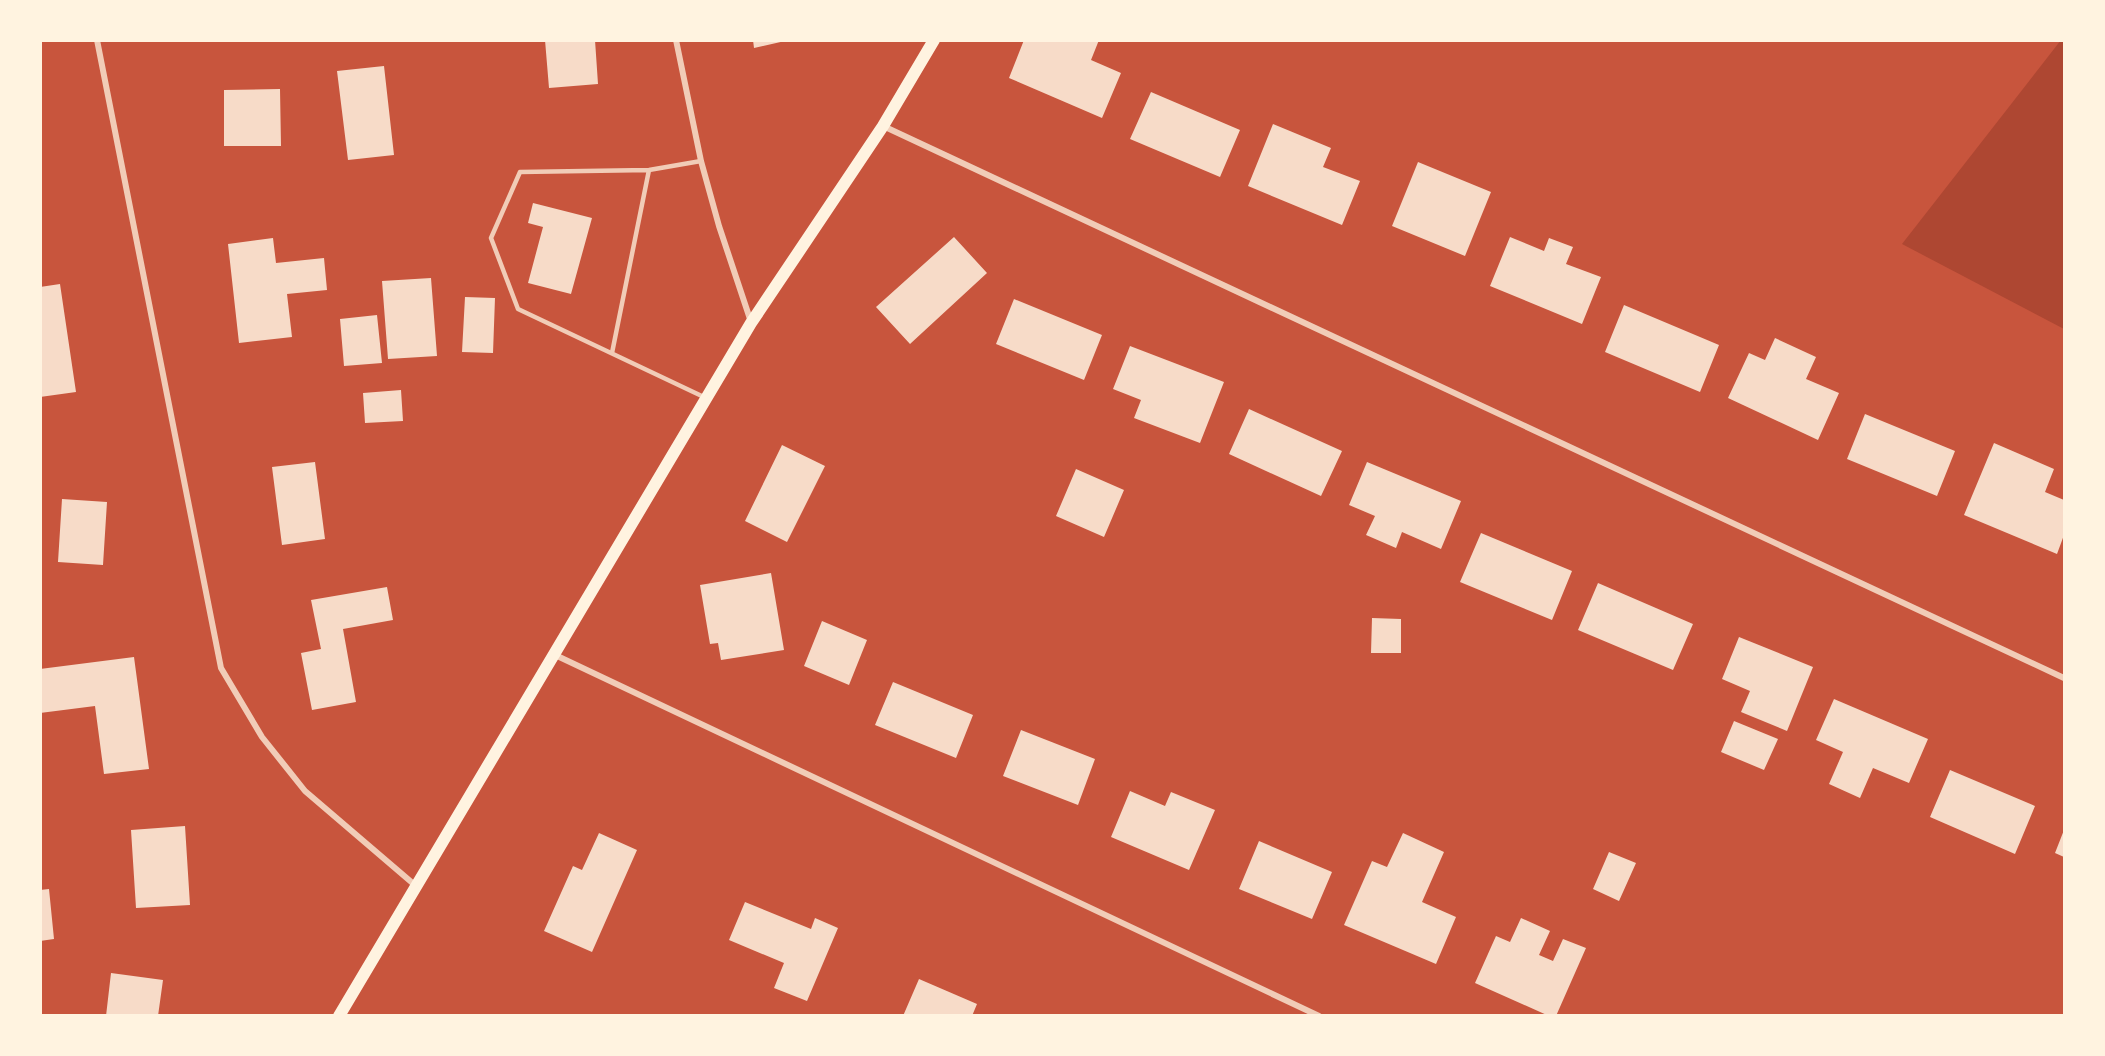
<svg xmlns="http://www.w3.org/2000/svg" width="2105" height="1056" viewBox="0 0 2105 1056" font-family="'Work Sans',sans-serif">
<rect width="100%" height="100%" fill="#c8553d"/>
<path fill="#ae4732" d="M2061,40L2064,41V329L1902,244Z"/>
<path fill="#f7dbc8" d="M545,40H595L598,84L549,88Z
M753,40H785V41L754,48Z
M1024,40H1099L1091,60L1121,73L1102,118L1009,78Z
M384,66L394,155L348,160L337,71Z
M280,89L281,146H224V90Z
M1151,92L1240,130L1220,177L1130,139Z
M1273,124L1331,148L1323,167L1360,181L1342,225L1248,186Z
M1418,162L1491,192L1465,256L1392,226Z
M533,203L592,218L571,294L528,283L543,227L528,223Z
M954,237L987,273L910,344L876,307Z
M1510,237L1544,251L1549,238L1573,247L1566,264L1601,277L1582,324L1490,286Z
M273,238L276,263L324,258L327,290L287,294L292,337L239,343L228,244Z
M431,278L437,356L388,359L382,281Z
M60,284L76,392L40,397V287Z
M465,297L495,298L493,353L462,352Z
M1014,299L1102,335L1084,380L996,344Z
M1624,305L1719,345L1700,392L1605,352Z
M377,315L382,363L344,366L340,319Z
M1775,338L1816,357L1806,379L1839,393L1818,440L1728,398L1749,353L1765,360Z
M1130,346L1224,382L1200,443L1134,418L1141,400L1113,389Z
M401,390L403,421L365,423L363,393Z
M1249,409L1342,451L1321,496L1229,454Z
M1865,414L1955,451L1937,496L1847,459Z
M1994,443L2054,469L2045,492L2064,500V535L2057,554L1964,515Z
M782,445L825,466L787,542L745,521Z
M315,462L325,539L282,545L272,467Z
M1367,462L1461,501L1441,549L1402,532L1396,548L1366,535L1375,516L1349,505Z
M1076,469L1124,490L1104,537L1056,516Z
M62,499L107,502L103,565L58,562Z
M1481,533L1572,571L1552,620L1460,582Z
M771,573L784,650L721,660L718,643L710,644L700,585Z
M1598,583L1693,624L1673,670L1578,630Z
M387,587L393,620L343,629L356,702L312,710L301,653L321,649L311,600Z
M1372,618L1401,619V653H1371Z
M822,621L867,640L849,685L804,666Z
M1739,637L1813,667L1787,731L1741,712L1750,691L1722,679Z
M134,657L149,769L104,774L95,706L40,713V669Z
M893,682L973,715L956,758L875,725Z
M1834,699L1928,739L1909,783L1873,768L1860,798L1829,784L1843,752L1816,740Z
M1734,721L1778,739L1764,770L1721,752Z
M1021,730L1095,759L1078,805L1003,776Z
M1950,770L2035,806L2015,854L1930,817Z
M1130,791L1165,806L1171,792L1215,810L1189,870L1111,837Z
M185,826L190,905L136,908L131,830Z
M2064,830V857L2055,853Z
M599,833L637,850L592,952L544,931L573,866L582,870Z
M1403,833L1444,852L1422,902L1456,917L1436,964L1344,925L1372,861L1387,867Z
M1259,841L1332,872L1312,919L1239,889Z
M1609,852L1636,863L1619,901L1593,889Z
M49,889L54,939L40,941V890Z
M745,902L811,929L815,918L838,928L807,1001L774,988L784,963L729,940Z
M1521,918L1550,931L1539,955L1553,961L1563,939L1586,948L1556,1016H1549L1475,983L1496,936L1510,942Z
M111,973L163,980L158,1016H106Z
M919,979L977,1004L972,1016H903Z"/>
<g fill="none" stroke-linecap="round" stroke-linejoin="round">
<path stroke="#f1ccb7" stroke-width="4.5" d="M701,161L649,170L520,172L491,238L518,309L706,398
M612,353L649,170"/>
<path stroke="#f1ccb7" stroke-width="6" d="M97,40L221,668L262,737L305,791L416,886
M676,40L701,161L719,226L751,322
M883,126L2064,678
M553,654L1319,1016"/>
<path stroke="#fff3e0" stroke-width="12" d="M339,1016L751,323L883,126L934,40"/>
</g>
<rect width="2105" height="1056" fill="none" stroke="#fff3e0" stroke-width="84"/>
</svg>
